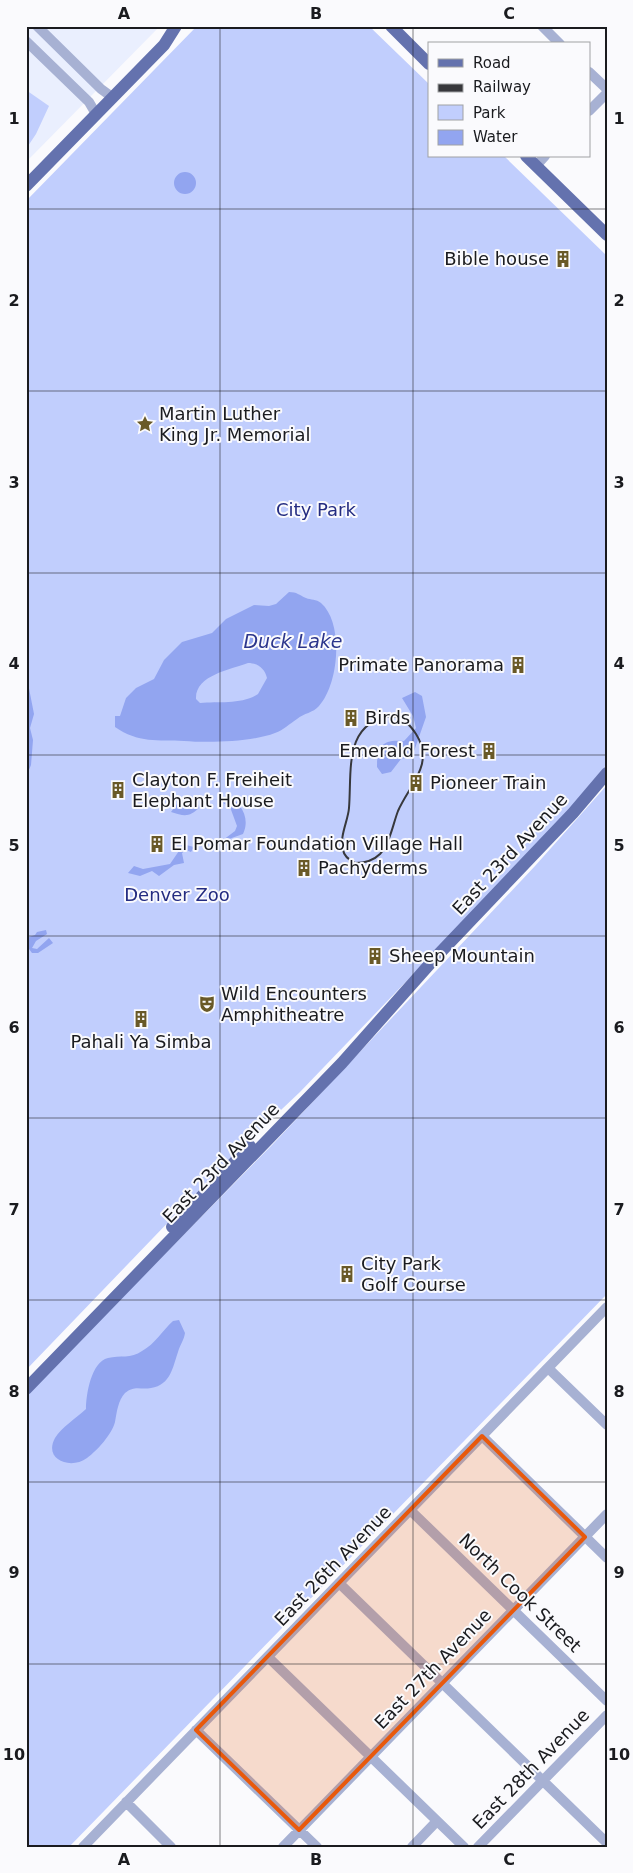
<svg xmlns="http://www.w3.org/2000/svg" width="633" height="1873" viewBox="0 0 633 1873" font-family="'DejaVu Sans',sans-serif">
<rect width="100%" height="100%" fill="#fafafd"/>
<path fill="#eaeffe" d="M26,26H160L26,162Z"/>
<path fill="#c1cefd" d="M197,26H369L429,84V156H504L607,256V764L562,818L493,891L300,1092L229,1159L26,1370V201Z
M26,90L49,106L36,134L26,149Z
M607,785V1294L69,1847H26V1395L273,1144L535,866Z"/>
<path fill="#92a5f0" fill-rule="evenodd" d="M174 183a11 11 0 1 1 22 0a11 11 0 1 1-22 0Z
M289,592C297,592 299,595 306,598C311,600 316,599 321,603C344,623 339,684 319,706C313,713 304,713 297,719C289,724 284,730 275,733C252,742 209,743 184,741C158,740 138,743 115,727V716H120L126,698L136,688L154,679L164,660L182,642L212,633L226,619L254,605L269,606L276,604ZM248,663C258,663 265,669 267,678L258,694C241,705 219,701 200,703L196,699C195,675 230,670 248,663Z
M26,673L34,714L30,728L33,740L31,765L26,777Z
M415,692L422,696L426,717L412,757L401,759L391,772L382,774L377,767C377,745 383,739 404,741L416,728L413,716L402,698Z
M226,794C240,802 251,817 243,834L229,839L226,846L220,850L223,844L219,843L235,831L237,826L230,807L223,803Z
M189,798H193L200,807C189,818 184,816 171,812L177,804L184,807Z
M186,845L194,847L191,852L186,850L182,853L184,863L174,865L159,876L152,871L140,876L128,873L134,866L143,869L170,864L181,848Z
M46,930L47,934L36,941L32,948L37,949L49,938L53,943L38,953H32L26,945L29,937L35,935L37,932Z
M179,1320L185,1333C184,1340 180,1345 178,1352C173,1366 171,1385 151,1388C140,1390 135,1385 125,1393C118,1401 117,1411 115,1422C112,1434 97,1451 87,1458C71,1470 43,1460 55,1438C61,1428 76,1418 86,1409C86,1395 91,1362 108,1358C120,1355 131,1359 142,1351C155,1344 163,1330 173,1321Z"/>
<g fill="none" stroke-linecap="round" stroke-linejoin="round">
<path stroke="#a7b1d3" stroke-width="10" d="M37,26L101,89L112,97
M542,26L560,44
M26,41L89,102L96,114
M589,72L607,89
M589,111L607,93
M536,166L545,156
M548,1368L607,1425
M482,1436L607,1558
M410,1510L607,1701
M339,1583L607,1843
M268,1657L464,1847
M196,1730L317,1847
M126,1802L171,1847
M83,1847L607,1307
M283,1847L607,1514
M412,1847L437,1821
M478,1847L607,1715"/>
<path stroke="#6472ae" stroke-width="12" d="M391,26L429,64
M526,156L607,235
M26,186L164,45L176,26
M172,1227L250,1146
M26,1389L342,1063L436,957L573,813L607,773"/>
<path stroke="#37383c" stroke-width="2" d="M392,716C404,718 410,725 416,734C435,764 410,784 398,811C393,824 390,843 380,854C374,860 364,863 355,863C349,860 344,856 343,850C339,837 348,821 349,808C352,771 343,722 392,716Z"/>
</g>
<path fill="#e8590c" fill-opacity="0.2" stroke="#e8590c" stroke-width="4" stroke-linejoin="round" d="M482,1436L585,1537L299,1830L196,1730Z"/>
<path fill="none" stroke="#1a1b1f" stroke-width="1" stroke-opacity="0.55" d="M220,26V1847M413,26V1847M26,209H607M26,391H607M26,573H607M26,755H607M26,936H607M26,1118H607M26,1300H607M26,1482H607M26,1664H607"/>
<defs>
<g id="building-bare" transform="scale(1.35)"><path d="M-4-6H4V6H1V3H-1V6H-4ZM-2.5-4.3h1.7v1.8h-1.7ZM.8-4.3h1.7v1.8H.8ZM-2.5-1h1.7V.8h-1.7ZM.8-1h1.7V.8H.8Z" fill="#695927" stroke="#fafafd" stroke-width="2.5" paint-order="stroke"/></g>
<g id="sight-bare" transform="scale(1.35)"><path d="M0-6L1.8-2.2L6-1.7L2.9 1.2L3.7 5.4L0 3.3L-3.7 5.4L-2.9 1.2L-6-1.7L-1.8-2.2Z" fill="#695927" stroke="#fafafd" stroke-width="2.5" paint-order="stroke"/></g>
<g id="theatre-bare" transform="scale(1.35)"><path d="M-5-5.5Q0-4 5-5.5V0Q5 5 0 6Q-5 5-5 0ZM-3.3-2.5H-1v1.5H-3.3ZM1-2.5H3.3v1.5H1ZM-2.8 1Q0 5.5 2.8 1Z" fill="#695927" stroke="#fafafd" stroke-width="2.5" paint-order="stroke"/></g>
</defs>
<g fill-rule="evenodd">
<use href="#building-bare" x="563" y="259"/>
<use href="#sight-bare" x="145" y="424"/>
<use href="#building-bare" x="518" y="665"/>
<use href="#building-bare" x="351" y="718"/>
<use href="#building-bare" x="489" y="751"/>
<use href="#building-bare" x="416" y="783"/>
<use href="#building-bare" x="118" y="790"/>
<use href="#building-bare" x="157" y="844"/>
<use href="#building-bare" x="304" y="868"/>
<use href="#building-bare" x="375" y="956"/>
<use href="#theatre-bare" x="207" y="1004"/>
<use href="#building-bare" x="141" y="1019"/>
<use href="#building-bare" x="347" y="1274"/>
</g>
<g text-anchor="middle" stroke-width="4" stroke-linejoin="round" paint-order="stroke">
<g font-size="18" fill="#1a1b1f" stroke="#fafafd" text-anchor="start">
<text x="549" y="265" text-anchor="end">Bible house</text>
<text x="159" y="420">Martin Luther<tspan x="159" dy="21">King Jr. Memorial</tspan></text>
<text x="504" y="671" text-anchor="end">Primate Panorama</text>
<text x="365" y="724">Birds</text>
<text x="475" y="757" text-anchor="end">Emerald Forest</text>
<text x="132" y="786">Clayton F. Freiheit<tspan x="132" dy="21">Elephant House</tspan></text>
<text x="430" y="789">Pioneer Train</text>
<text x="171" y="850">El Pomar Foundation Village Hall</text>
<text x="318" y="874">Pachyderms</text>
<text x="389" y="962">Sheep Mountain</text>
<text x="221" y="1000">Wild Encounters<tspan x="221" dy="21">Amphitheatre</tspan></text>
<text x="141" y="1048" text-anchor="middle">Pahali Ya Simba</text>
<text x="361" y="1270">City Park<tspan x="361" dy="21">Golf Course</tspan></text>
</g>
<g font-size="18" fill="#242c81" stroke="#fafafd">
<text x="316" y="516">City Park</text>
<text x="177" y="901">Denver Zoo</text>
</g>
<g font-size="18" fill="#1a1b1f" stroke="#fafafd">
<text transform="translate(510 854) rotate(-47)" y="6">East 23rd Avenue</text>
<text transform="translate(221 1163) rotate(-46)" y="6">East 23rd Avenue</text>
<text transform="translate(333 1566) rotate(-46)" y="6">East 26th Avenue</text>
<text transform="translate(520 1593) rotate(44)" y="6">North Cook Street</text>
<text transform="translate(433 1669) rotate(-46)" y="6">East 27th Avenue</text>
<text transform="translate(531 1769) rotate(-46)" y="6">East 28th Avenue</text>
</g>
<g font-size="19" font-style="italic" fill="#2c368c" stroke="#fafafd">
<text x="293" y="648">Duck Lake</text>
</g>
</g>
<rect width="633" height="1873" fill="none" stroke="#fafafd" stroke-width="55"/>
<rect x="428" y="42" width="162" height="115" fill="#fafafd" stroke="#a0a1a4"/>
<rect x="438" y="59" width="25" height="8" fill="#6472ae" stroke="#a0a1a4"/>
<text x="473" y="68" font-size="15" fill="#1a1b1f">Road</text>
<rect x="438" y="84" width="25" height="8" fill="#37383c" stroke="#a0a1a4"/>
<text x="473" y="92" font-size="15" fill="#1a1b1f">Railway</text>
<rect x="438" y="105" width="25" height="15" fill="#c1cefd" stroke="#a0a1a4"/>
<text x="473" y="118" font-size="15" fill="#1a1b1f">Park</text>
<rect x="438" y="130" width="25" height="15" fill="#92a5f0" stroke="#a0a1a4"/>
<text x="473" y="142" font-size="15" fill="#1a1b1f">Water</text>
<rect x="28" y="28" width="578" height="1818" fill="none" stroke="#1a1b1f" stroke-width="2"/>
<g font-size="16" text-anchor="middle" font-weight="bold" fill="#1a1b1f">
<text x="124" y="19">A</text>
<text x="316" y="19">B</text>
<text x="509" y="19">C</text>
<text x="14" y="124">1</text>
<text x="619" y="124">1</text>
<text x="14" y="306">2</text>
<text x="619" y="306">2</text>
<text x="14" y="488">3</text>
<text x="619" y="488">3</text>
<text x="14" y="669">4</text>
<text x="619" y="669">4</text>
<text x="14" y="851">5</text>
<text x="619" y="851">5</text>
<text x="14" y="1033">6</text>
<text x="619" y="1033">6</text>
<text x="14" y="1215">7</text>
<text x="619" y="1215">7</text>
<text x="14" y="1397">8</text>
<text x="619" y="1397">8</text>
<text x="14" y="1578">9</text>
<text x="619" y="1578">9</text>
<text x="14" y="1760">10</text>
<text x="619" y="1760">10</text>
<text x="124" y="1865">A</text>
<text x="316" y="1865">B</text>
<text x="509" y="1865">C</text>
</g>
</svg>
